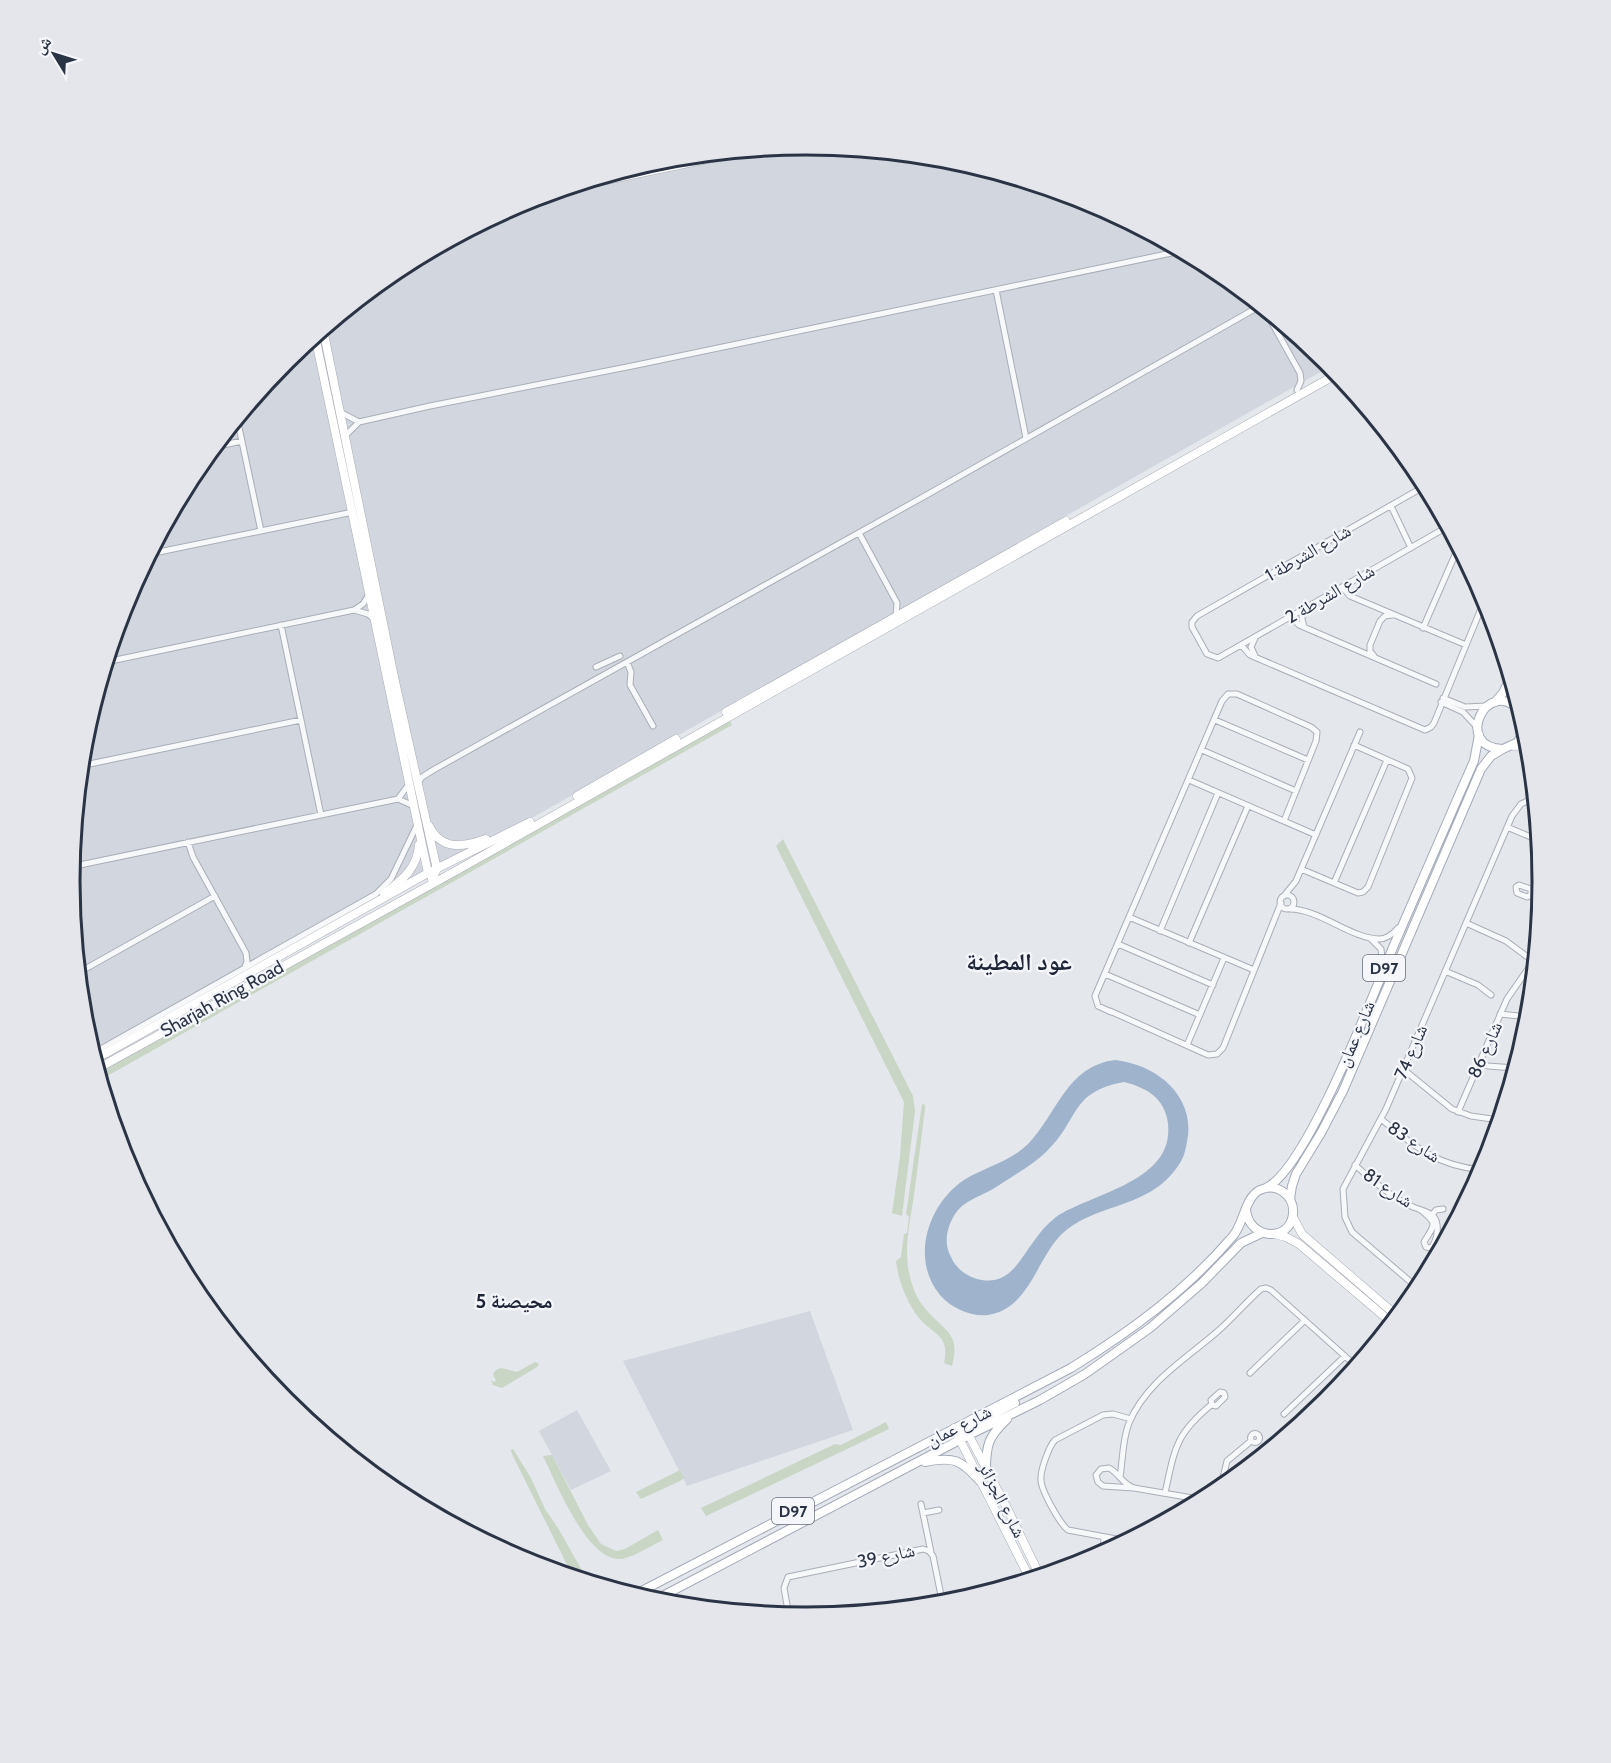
<svg xmlns="http://www.w3.org/2000/svg" width="1611" height="1763" viewBox="0 0 1611 1763" font-family="Cabin,'Noto Naskh Arabic',sans-serif">
<rect width="100%" height="100%" fill="#e4e7ec"/>
<path fill="#d2d6de" d="M806,145L950,159L1088,201L1215,269L1331,366L95,1065L83,1025L69,881L83,737L125,599L193,472L285,360L320,332L420,811L326,327L397,269L524,201L586,182L719,154Z
M810,1311L853,1430L687,1486L623,1361Z
M577,1410L611,1471L571,1490L539,1431Z"/>
<path fill="#c9d6c5" d="M729,719L732,725L100,1080L98,1073Z
M783,839L913,1096L915,1111L902,1216L892,1213L900,1157L904,1102L776,846Z
M922,1104L925,1105V1109C921,1138 918,1167 914,1195C910,1223 903,1249 910,1277C913,1290 919,1303 929,1313C948,1333 960,1335 952,1366L944,1363C950,1334 934,1336 919,1318C907,1303 898,1280 896,1261L901,1257L904,1234L907,1233L909,1217L906,1214Z
M535,1362L539,1364L537,1367L502,1388L493,1385L491,1380L494,1382L496,1381L493,1374C499,1363 508,1371 517,1372Z
M886,1422L889,1429L706,1516L701,1508L835,1444L841,1445Z
M513,1449L531,1478L545,1509L558,1528L588,1581L573,1577L512,1454L511,1450Z
M552,1455L588,1525L601,1544L616,1551L625,1549L658,1530L663,1540C652,1545 632,1558 621,1559C587,1562 556,1482 543,1456Z
M680,1470L684,1478L680,1481L641,1499L636,1492Z"/>
<path fill="#9fb4cc" fill-rule="evenodd" d="M1115,1060C1154,1064 1193,1093 1188,1136C1186,1147 1185,1157 1178,1166C1148,1211 1092,1202 1059,1237C1036,1262 1028,1309 988,1315C971,1317 951,1308 940,1295C910,1259 928,1204 964,1180C985,1167 1009,1162 1027,1145C1057,1115 1066,1066 1115,1060ZM1124,1082C1144,1087 1162,1096 1167,1118C1180,1181 1094,1192 1056,1217C1047,1224 1040,1232 1034,1241C1018,1262 1008,1289 974,1278C964,1274 955,1267 951,1257C943,1243 947,1227 955,1214C963,1201 981,1196 993,1189C1011,1177 1030,1167 1046,1152C1080,1120 1069,1092 1124,1082Z"/>
<g fill="none" stroke-linecap="round" stroke-linejoin="round">
<g stroke="#a9aeb7" stroke-width="7">
<path id="street" d="M996,290L1026,438
M1266,312L1300,373L1301,381L1297,390
M340,412L359,422
M237,418L261,531
M345,436L359,422L430,406L632,366L1181,251
M214,447L242,441
M1425,486L1197,616L1192,622V627L1207,654L1218,658L1447,527
M1391,506L1411,548
M859,533L897,603L896,616
M149,554L353,512
M1342,587L1350,596L1466,645
M1303,609L1302,619L1304,627
M354,610L368,614L374,619
M1291,616L1299,625L1436,684
M281,625L321,815
M1423,628L1458,548
M1255,638L1251,647L1255,656
M1241,645L1250,655L1425,730L1431,727L1434,723L1485,599
M1374,656L1370,651V645L1380,621L1385,616L1392,615
M106,662L354,610L363,604L370,593
M627,662L631,672L630,685L653,726
M596,667L620,656
M1443,698L1465,707L1487,706
M1441,702L1463,712L1477,727
M1215,720L1308,760
M1202,750L1296,791
M80,766L301,720
M1189,780L1316,835
M418,783L422,777L435,769L923,497L1260,306
M398,799L409,784
M1507,827L1538,840
M188,842L193,857L246,953L247,962L244,969
M70,867L398,799L414,806
M1301,869L1358,893L1363,892L1368,887L1412,778L1408,769L1354,745
M1334,883L1387,760
M1519,885L1531,889V895L1527,897L1517,893L1516,887Z
M1531,894L1540,900
M1280 902a7 7 0 1 1 14 0a7 7 0 1 1-14 0Z
M1284,896L1296,881L1360,732
M1290,909C1319,909 1352,939 1379,939C1387,939 1393,934 1398,928
M1129,917L1254,970
M1466,923L1506,941L1533,961
M1160,931L1218,793
M1370,938L1381,949L1383,969
M1189,943L1248,806
M1118,944L1213,985
M1445,971L1478,985L1491,995
M78,973L215,896
M1105,974L1200,1015
M1110,1011L1208,1055L1217,1054L1223,1048L1281,903
M1111,1012L1098,1006L1095,996L1222,701L1228,694H1237L1311,727L1317,732L1316,741L1284,821
M1500,1014L1529,1017
M1187,1045L1224,958
M92,1054L376,894L391,879L418,823
M1479,1062L1488,1066L1515,1068
M1403,1069L1452,1109L1471,1116L1499,1120
M1458,1112L1507,999L1534,960
M1381,1119C1415,1147 1437,1166 1482,1170
M1495,1134L1496,1119
M1355,1165C1373,1181 1391,1197 1413,1207C1420,1210 1429,1211 1434,1217C1440,1225 1437,1241 1431,1248L1426,1247L1424,1242C1435,1224 1438,1224 1421,1210
M1432,1215L1436,1210L1443,1209
M1419,1289L1352,1232L1345,1217L1343,1189L1386,1109L1512,816L1521,804L1534,798
M1250,1373L1304,1321
M1220,1392L1224,1393L1225,1397L1216,1406L1212,1405L1211,1400Z
M1284,1414L1345,1356
M1250.5 1438a4.5 4.5 0 1 1 9 0a4.5 4.5 0 1 1-9 0Z
M1120,1477C1123,1459 1122,1441 1129,1423C1146,1382 1186,1359 1218,1331C1233,1318 1246,1302 1261,1289L1266,1288L1271,1290L1356,1366
M1134,1488L1103,1486L1098,1482L1096,1475L1101,1469L1109,1468C1120,1474 1122,1484 1134,1488L1204,1500
M1220,1490L1227,1461L1251,1441
M1165,1493C1175,1448 1175,1435 1211,1405
M921,1504L931,1552
M923,1513L939,1510
M1127,1541L1068,1530C1060,1524 1041,1490 1041,1480C1040,1471 1049,1446 1055,1440L1103,1415L1113,1414L1131,1419
M1103,1554L1104,1537
M689,1606V1607
M789,1616L784,1588L788,1577L923,1549L929,1551L933,1556L943,1605"/>
</g>
<g stroke="#a9aeb7" stroke-width="9">
<path id="secondary" d="M568,188L746,151
M323,329L394,677L436,865V871L432,879
M315,336L428,873
M726,712L1066,521
M1514,746L1529,745
M577,796L676,739
M429,826C442,851 463,847 486,839
M384,894C402,880 417,869 419,845
M94,1060L428,873L530,822
M97,1069L452,873L1337,374
M1293,1217L1302,1234L1397,1316
M1274,1234L1286,1237L1299,1244L1392,1323
M954,1428L1030,1579
M966,1430L1007,1508L1040,1576"/>
</g>
<g stroke="#a3abb8" stroke-width="10">
<path id="primary" d="M616,173L703,155
M1495,702L1503,693L1510,678
M1519,710C1486,676 1453,748 1503,749L1518,742L1525,728
M1266,1188C1307,1169 1374,992 1394,945C1421,883 1447,822 1474,761L1479,735
M1290,1199L1292,1186L1296,1174L1321,1133L1343,1091L1481,769L1491,756L1503,749
M960,1440L965,1429L1015,1403
M925,1462C954,1456 961,1460 980,1481
M986,1469C986,1444 989,1436 1007,1419
M634,1595L1071,1368C1131,1331 1187,1290 1233,1236C1244,1223 1245,1197 1260,1190C1277,1182 1295,1196 1293,1214C1290,1243 1248,1240 1246,1209
M653,1601L969,1435L1040,1400L1085,1374L1150,1328L1202,1283L1241,1243L1262,1233"/>
</g>
<use href="#street" stroke="#f7f8fa" stroke-width="5"/>
<use href="#secondary" stroke="#fff" stroke-width="8"/>
<use href="#primary" stroke="#fff" stroke-width="8"/>
</g>
<g text-anchor="middle" stroke-width="4.5" stroke-linejoin="round" paint-order="stroke">
<g fill="#f4f6f9" stroke="#676e7b" stroke-width="1.5">
<rect x="1363" y="955" width="42" height="26" rx="4.5"/>
<rect x="772" y="1498" width="42" height="26" rx="4.5"/>
</g>
<g font-size="16" font-weight="bold" fill="#2b3445">
<text x="1384" y="974">D97</text>
<text x="793" y="1517">D97</text>
</g>
<g font-size="18" fill="#2b3445" stroke="#f4f6f9">
<text transform="translate(1308 553) rotate(-30)" y="6">شارع الشرطة 1</text>
<text transform="translate(1330 594) rotate(-30)" y="6">شارع الشرطة 2</text>
<text transform="translate(222 999) rotate(-29)" y="6">Sharjah Ring Road</text>
<text transform="translate(1356 1034) rotate(-67)" y="6">شارع عمان</text>
<text transform="translate(1485 1050) rotate(-66)" y="6">شارع 86</text>
<text transform="translate(1411 1052) rotate(-67)" y="6">شارع 74</text>
<text transform="translate(1414 1142) rotate(34)" y="6">شارع 83</text>
<text transform="translate(1388 1188) rotate(34)" y="6">شارع 81</text>
<text transform="translate(959 1426) rotate(-27)" y="6">شارع عمان</text>
<text transform="translate(1002 1500) rotate(63)" y="6">شارع الجزائر</text>
<text transform="translate(886 1556) rotate(-12)" y="6">شارع 39</text>
</g>
<g font-size="20" font-weight="bold" fill="#1d2536" stroke="#f4f6f9">
<text x="514" y="1308">محيصنة 5</text>
</g>
<g font-size="24" font-weight="bold" fill="#1d2536" stroke="#f4f6f9">
<text x="1019" y="970">عود المطينة</text>
</g>
</g>
<path d="M0 0H1611V1763H0ZM80 881a726 726 0 1 1 1452 0a726 726 0 1 1-1452 0Z" fill="#e4e6eb" fill-rule="evenodd"/>
<path fill="none" stroke="#2b3445" stroke-width="3" d="M80 881a726 726 0 1 1 1452 0a726 726 0 1 1-1452 0Z"/>
<g transform="translate(54 54) rotate(308)" stroke="#f4f6f9" stroke-width="4.5" paint-order="stroke">
<path d="M0-4.5L10 22L0 15L-10 22Z" fill="#2b3445"/>
<text y="-9" font-size="16" font-weight="bold" text-anchor="middle" fill="#2b3445">ش</text>
</g>
</svg>
